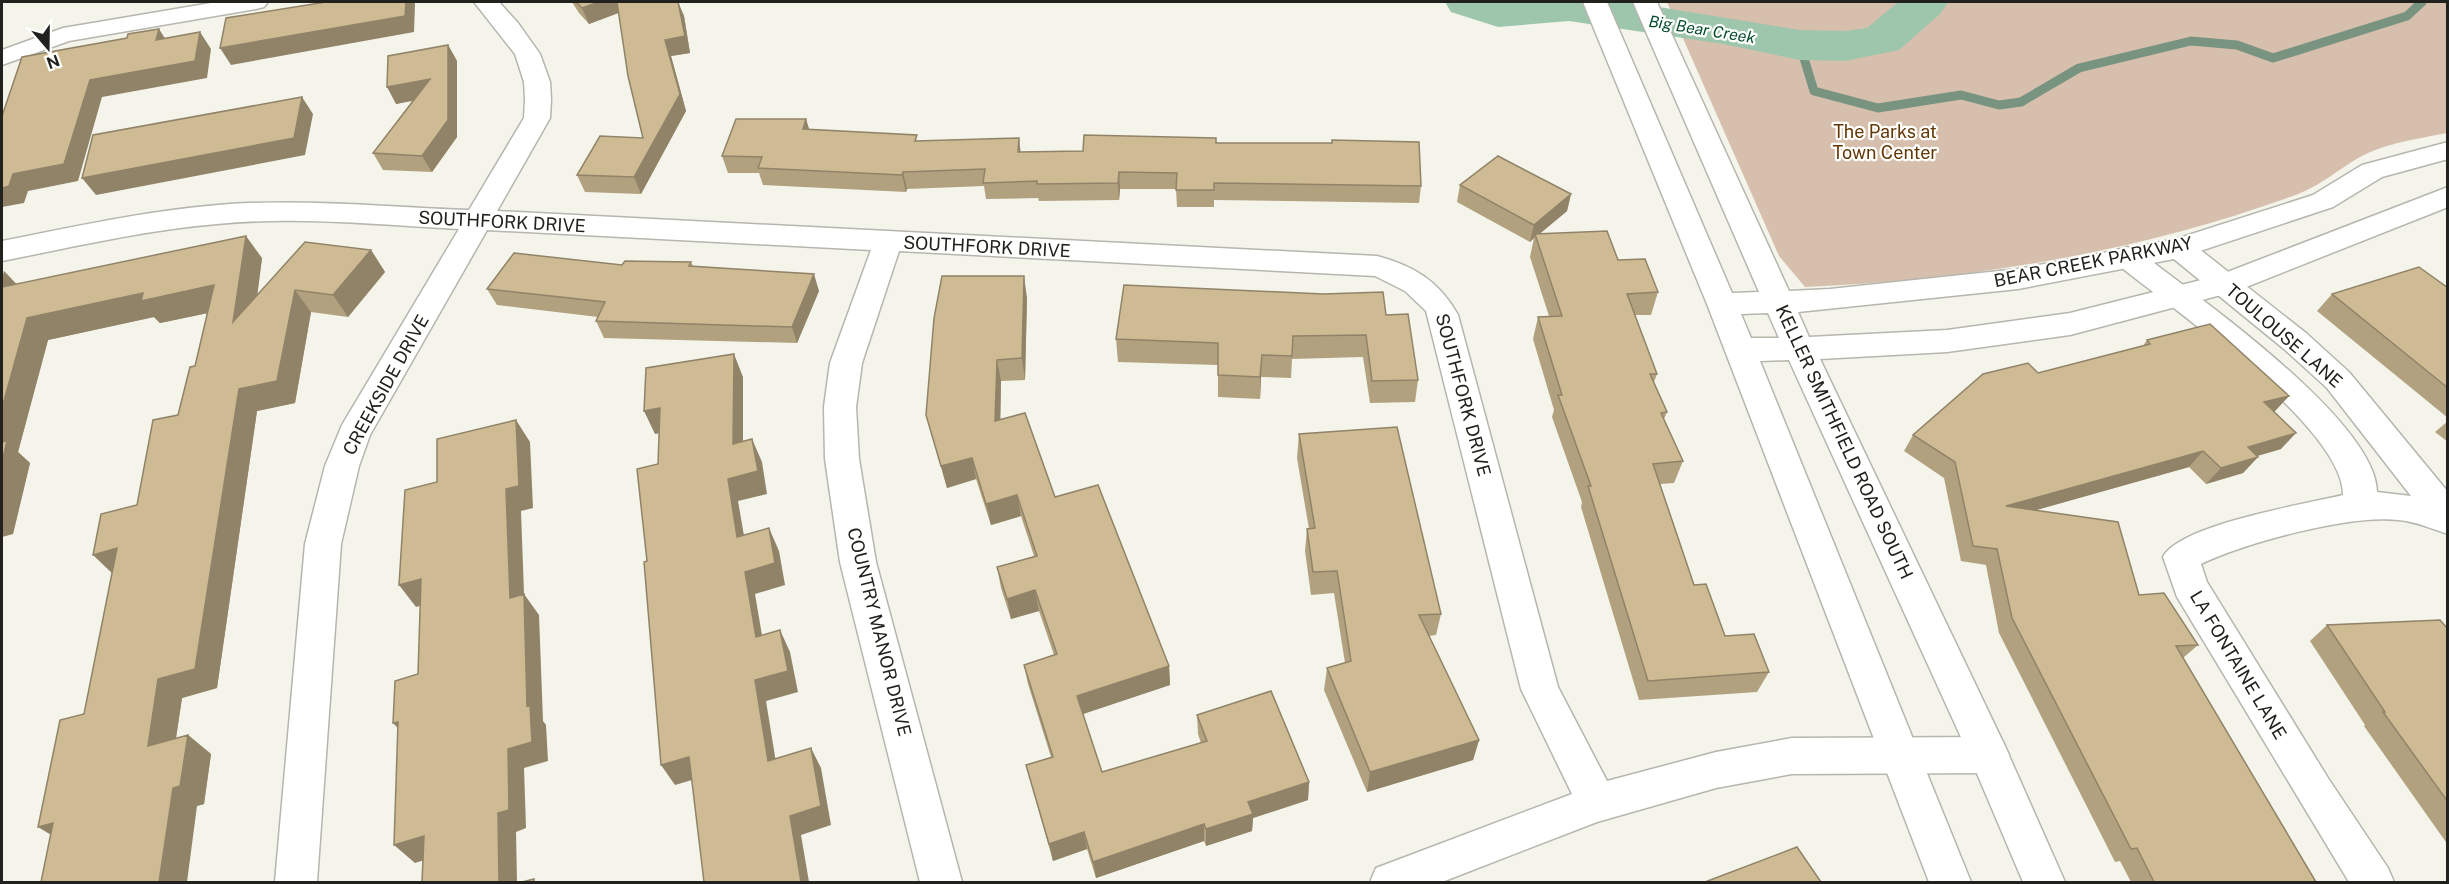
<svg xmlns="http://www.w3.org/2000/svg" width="2449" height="884" viewBox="0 0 2449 884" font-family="'Public Sans',sans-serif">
<rect width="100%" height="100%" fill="#f4f4eb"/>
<path fill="#d7bfad" d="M1667,2H2447V133C2422,138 2392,142 2368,153C2344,164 2323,185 2298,194C2140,252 1972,280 1805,287L1779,256Z"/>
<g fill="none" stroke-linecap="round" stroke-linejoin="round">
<path stroke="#789481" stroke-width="9" d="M1800,45L1814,91L1878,108L1961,95L1999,105L2021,102L2079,68L2191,41L2237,45L2273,58L2407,16L2422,2"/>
<path fill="#9ec6ac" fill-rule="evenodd" d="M1445,2H1628L1800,30L1845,31L1867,28L1898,2H1946L1947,4L1940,14L1899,50L1845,61L1800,60L1723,44L1569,21L1498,27L1451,12Z"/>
<g stroke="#b5b6ad" stroke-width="3">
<path id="minor" d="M217,2H268L264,7L256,9L69,41L2,65V50L63,28Z
M474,2H499L518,23L540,54L550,82L551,99L550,118L497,211L1377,256C1414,266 1439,281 1458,315L1558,687L1607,781L1716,752L1792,738L1989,737L2003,742L2009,755L2003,768L1989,773L1792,774L1716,788L1597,822L1442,882H1370L1376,868L1572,794L1521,689L1426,311L1405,291L1375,276L899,251L862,363L856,407L859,459L876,562L962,882H920L840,562L825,459L824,407L830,363L871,250L487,230L370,435L359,466L341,544L317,882H275L305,544L325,466L342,425L459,229C379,225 297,216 217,224C145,230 73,247 2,261V241C73,227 145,211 218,205C301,198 386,207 469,210L524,118L525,99L524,82L515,54Z
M2179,238L2189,241L2306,333L2349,372L2448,492V534C2432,529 2415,521 2398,520C2350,514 2245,543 2201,564L2207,582L2328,778L2388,868L2394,882H2349L2177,597L2163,557C2179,525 2305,504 2343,495C2344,428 2169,306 2117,264L2112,257L2117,250L2127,247L2137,250C2193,294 2376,420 2377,492L2411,496L2327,388L2284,349L2169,255L2164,248L2169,241Z"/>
</g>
<g stroke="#b5b6ad" stroke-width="3">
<path id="secondary" d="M1583,2H1607L1732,293L1759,292L1633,2H1657L1789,291L1830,289L2018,269L2176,239L2313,195L2362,165L2448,142V159L2382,177L2333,207L2179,258L2018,289L1798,312L1809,337L1947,330L2070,313L2217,276L2448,187V207L2236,291L2070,335L1947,352L1820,359L2003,742L2065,882H2023L1970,757L1789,360L1760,361L1971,882H1929L1707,304ZM1768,313L1779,338H1751L1741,314Z"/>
</g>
<use href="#minor" fill="#fff" fill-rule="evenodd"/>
<use href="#secondary" fill="#fff" fill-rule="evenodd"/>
</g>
<path fill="#b1a17f" d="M572,2H678L684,16L690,53L671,56L686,111L641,194L585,192L577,175L643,138L619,13L589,24L579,13Z
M448,45L457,61V137L432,172L383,170L373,153L413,100L396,104Z
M806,119L809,129L1021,152L1083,151L1216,143L1421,186L1419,203L1214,200V207H1177L1176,189H1120L1119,200L1039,201L1038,198L986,199L984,186L907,189L906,192L763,185L759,173H728L722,156Z
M1460,185L1571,194L1567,211L1539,234L1618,260L1658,292L1651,315H1635L1657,374L1654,382L1667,412L1664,419L1683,461L1674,483L1660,484L1694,585L1725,636L1769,672L1757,692L1639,700L1581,507L1582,502L1552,417L1554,410L1533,339L1538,317L1549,316L1530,257L1534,238L1530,242L1457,202Z
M371,250L385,272L348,317L311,312L295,403L257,411L217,688L182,698L176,738L188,735L211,754L204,804L197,806L84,714L137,505L178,415L195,366L208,313L160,323L154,317L48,340L18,452L30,463L13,534L4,271L16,284L262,258L257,295Z
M691,262L693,266L819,291L797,343L604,338L596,321L598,317L497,305L487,289L622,265Z
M2448,288V418L2317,311L2332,294Z
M1027,298L1025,380L1001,381L1000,420L1055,497L1169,666L1170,685L1083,714L1102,772L1201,743L1198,734L1197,715L1309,782L1308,800L1253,818L1252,831L1206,846L1204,841L1096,878L1087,849L1053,861L1026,765L1051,757L1028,684L1024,665L1054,655L1039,611L1011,619L1001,588L997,567L1034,556L1021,516L991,525L976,479L947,488L926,415Z
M1386,315L1418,380L1415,402L1370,403L1363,357L1292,359L1291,378L1261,377L1260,399L1218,397V365L1118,362L1116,339Z
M2147,340L2289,396L2274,412L2281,449L2257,456L2258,457L2243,473L2206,484L2189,467L2036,510L2139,595L2198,645L2183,658L2316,882H2131L2120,861L2115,862L1999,633L1986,565L1961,561L1944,478L1904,451L1913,435L2038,373L2143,346Z
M2448,421V442L2435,432Z
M1299,434L1441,614L1436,635L1429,636L1479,740L1473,760L1367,792L1324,690L1327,668L1345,663L1334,593L1311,595L1305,551L1307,529H1309L1297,458Z
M2327,625L2448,629V845L2364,726L2365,725L2310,641Z"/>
<path fill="#908368" d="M406,2H414L415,4L414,32L231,65L220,48Z
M599,2H619L623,11L589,24L582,8Z
M678,2L684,16L690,53L671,56L686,111L641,194L634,177L665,40Z
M159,29L170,46L156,40Z
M200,32L211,49L207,78L102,97L78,181L28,191L24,203L2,207V188L90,80Z
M448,45L457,61V137L432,172L422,156Z
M430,79L439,96L396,104L387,87Z
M302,97L313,114L305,155L96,195L82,178Z
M806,119L811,136L803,129Z
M1019,138L1021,155L1018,152Z
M903,172L907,189L906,192L902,175Z
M1119,172L1120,189L1119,200L1118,183Z
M1571,194L1567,211L1536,237L1535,234L1534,238L1530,242L1534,225Z
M246,236L262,258L251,345L233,322Z
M371,250L385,272L348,317L333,295Z
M4,271L25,293L2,290V279Z
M814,274L819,291L797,343L792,327Z
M1024,276L1027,298L1025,380L1022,358Z
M214,285L232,308L160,323L154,317L48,340L18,452L30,463L13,534L2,537V408L27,318L143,293Z
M295,290L311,312L295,403L257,411L217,688L182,698L172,765L148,746L158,679L239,389Z
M734,354L743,377V467L733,444Z
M1262,355L1260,399V377Z
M997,360L1001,381L1000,442L995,421Z
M2289,396L2274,412L2264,402Z
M660,408L671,431L655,434L644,411Z
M516,420L530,442L533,508L521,511L524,594L539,615L543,721L546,725L548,761L524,768L526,828L516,832L517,882H499L498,813L508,749L527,706L510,598L506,489Z
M2296,433L2281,449L2233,463L2248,447Z
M752,439L762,462L767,494L738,501L748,559L737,537L728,479Z
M2203,451L2189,467L1994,522L2006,506Z
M2258,457L2243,473L2206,484L2221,468Z
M972,458L976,479L947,488L941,466Z
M1017,495L1021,516L991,525L986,504Z
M769,528L779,551L785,585L755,594L766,659L756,637L745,572Z
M117,548L115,576L93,555Z
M421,579L438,601L416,607L399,585Z
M1035,590L1039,611L1011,619L1007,599Z
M780,630L790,652L798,692L766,701L779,781L768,761L755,680Z
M1169,666L1170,685L1080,715L1077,696Z
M398,722L412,743L393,723Z
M188,735L211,754L204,804L197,806L187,882H159L173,788Z
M1479,740L1473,760L1367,792L1370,772Z
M811,748L821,768L831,825L801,835L809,882H801L790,816Z
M689,757L702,777L675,785L661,765Z
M1309,782L1308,800L1253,818L1252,831L1206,846V829L1248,802Z
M53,823L66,844L38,827Z
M1204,824V841L1096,878L1093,862Z
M1084,832L1087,849L1053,861L1049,844Z
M424,836L443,854L415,863L394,845Z"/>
<path fill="#cebb94" stroke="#908368" stroke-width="1.5" d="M326,2H406L405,16L220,48L226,18Z
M576,2H599L582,8Z
M617,2H678L685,36L665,40L680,94L634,177L577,175L600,136L643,138L628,76Z
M159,29L156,40L200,32L195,61L90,80L64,164L13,174L9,186L2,188V116L22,57L127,38L128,34Z
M448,45V120L422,156L373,153L430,79L387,87L388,56Z
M302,97L294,138L82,178L93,135Z
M736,119H806L803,129L917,135L915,141L1019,138L1018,152L1083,151L1084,135L1216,138V143H1332V140L1419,142L1421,186L1214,183V190H1176L1177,173L1119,172L1118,183L1037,184V181L983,183L985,169L903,172L902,175L758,168L762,157L722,156Z
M1498,156L1571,194L1534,225L1460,185Z
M1607,231L1618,260L1645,259L1658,292L1627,294L1657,374H1650L1667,412L1661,413L1683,461L1653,464L1694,585L1706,584L1725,636L1754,634L1769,672L1648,681L1588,486H1591L1558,395H1562L1538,317L1562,316L1535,234Z
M246,236L233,322L305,242L371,250L333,295L295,290L277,381L239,389L195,669L158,679L148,746L188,735L180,786L173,788L159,882H41L53,823L38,827L60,720L84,714L117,548L93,555L101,514L137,505L153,420L178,415L190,367L195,366L214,285L141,301L143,293L27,318L2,408V287Z
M514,253L622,265L625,261L691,262L689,266L814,274L792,327L596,321L605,302L487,289Z
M2419,267L2448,288V388L2332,294Z
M942,276H1024L1022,358L997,360L995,421L1025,413L1055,497L1098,485L1169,666L1077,696L1102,772L1207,741L1197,715L1271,691L1309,782L1248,802L1253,814L1206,829L1204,824L1093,862L1084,832L1049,844L1026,765L1053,757L1024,665L1057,654L1035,590L1007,599L997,567L1037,556L1017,495L986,504L972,458L941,466L926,415L934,318Z
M1124,285L1323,294L1383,292L1386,315L1408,314L1418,380L1372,381L1366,335L1293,336L1292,356L1262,355L1260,377L1218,375V343L1116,339Z
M2210,324L2289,396L2264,402L2296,433L2248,447L2258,457L2221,468L2203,451L2006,506L2118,522L2139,595L2164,593L2198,645L2176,646L2316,882H2154L2137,848L2131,849L2012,618L1997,549L1973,546L1955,462L1913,435L1983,374L2028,363L2038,373L2150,344L2147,340Z
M734,354L733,444L752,439L758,471L728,479L737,537L769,528L775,563L745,572L756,637L780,630L788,671L755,680L768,761L811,748L821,806L790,816L801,882H704L689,757L661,765L644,562L647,561L637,469L658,464L660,408L644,411L646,368Z
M516,420L519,486L506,489L510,598L524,594L527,706L530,705L532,742L508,749L509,810L498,813L499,882H422L424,836L394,845L398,722L393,723L395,681L418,674L421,579L399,585L405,490L437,482V439Z
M1397,427L1441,614L1419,615L1479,740L1370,772L1327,668L1351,661L1337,571L1313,572L1307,529L1315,528L1299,434Z
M7,441L2,462V442Z
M2440,620L2448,629V802L2383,712H2385L2327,625Z
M1797,847L1821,882H1705Z
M534,879V882H522Z"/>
<g text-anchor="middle" stroke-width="4.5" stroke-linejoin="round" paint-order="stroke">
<g font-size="16" font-style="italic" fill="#054d2c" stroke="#fffffe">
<text transform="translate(1702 29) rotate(9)" y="6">Big Bear Creek</text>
</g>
<g font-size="18" fill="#643706" stroke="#fffffe">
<text x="1885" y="138">The Parks at<tspan x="1885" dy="21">Town Center</tspan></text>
</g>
<g font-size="18" fill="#21211e" stroke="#fffffe">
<text transform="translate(502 222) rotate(3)" y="6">SOUTHFORK DRIVE</text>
<text transform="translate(987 247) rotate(3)" y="6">SOUTHFORK DRIVE</text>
<text transform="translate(2093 262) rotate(-11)" y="6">BEAR CREEK PARKWAY</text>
<text transform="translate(2284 336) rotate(41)" y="6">TOULOUSE LANE</text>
<text transform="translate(386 385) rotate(-61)" y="6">CREEKSIDE DRIVE</text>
<text transform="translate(1463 395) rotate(75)" y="6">SOUTHFORK DRIVE</text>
<text transform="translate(1844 442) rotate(65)" y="6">KELLER SMITHFIELD ROAD SOUTH</text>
<text transform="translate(879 632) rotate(76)" y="6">COUNTRY MANOR DRIVE</text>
<text transform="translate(2238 665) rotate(59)" y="6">LA FONTAINE LANE</text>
</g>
</g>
<rect width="2449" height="884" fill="none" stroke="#21211e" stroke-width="6"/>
<g transform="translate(48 48) rotate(160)" stroke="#fffffe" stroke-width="4.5" paint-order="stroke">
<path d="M0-4.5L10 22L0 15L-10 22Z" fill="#21211e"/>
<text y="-9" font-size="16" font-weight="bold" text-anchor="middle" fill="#21211e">N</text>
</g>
</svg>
